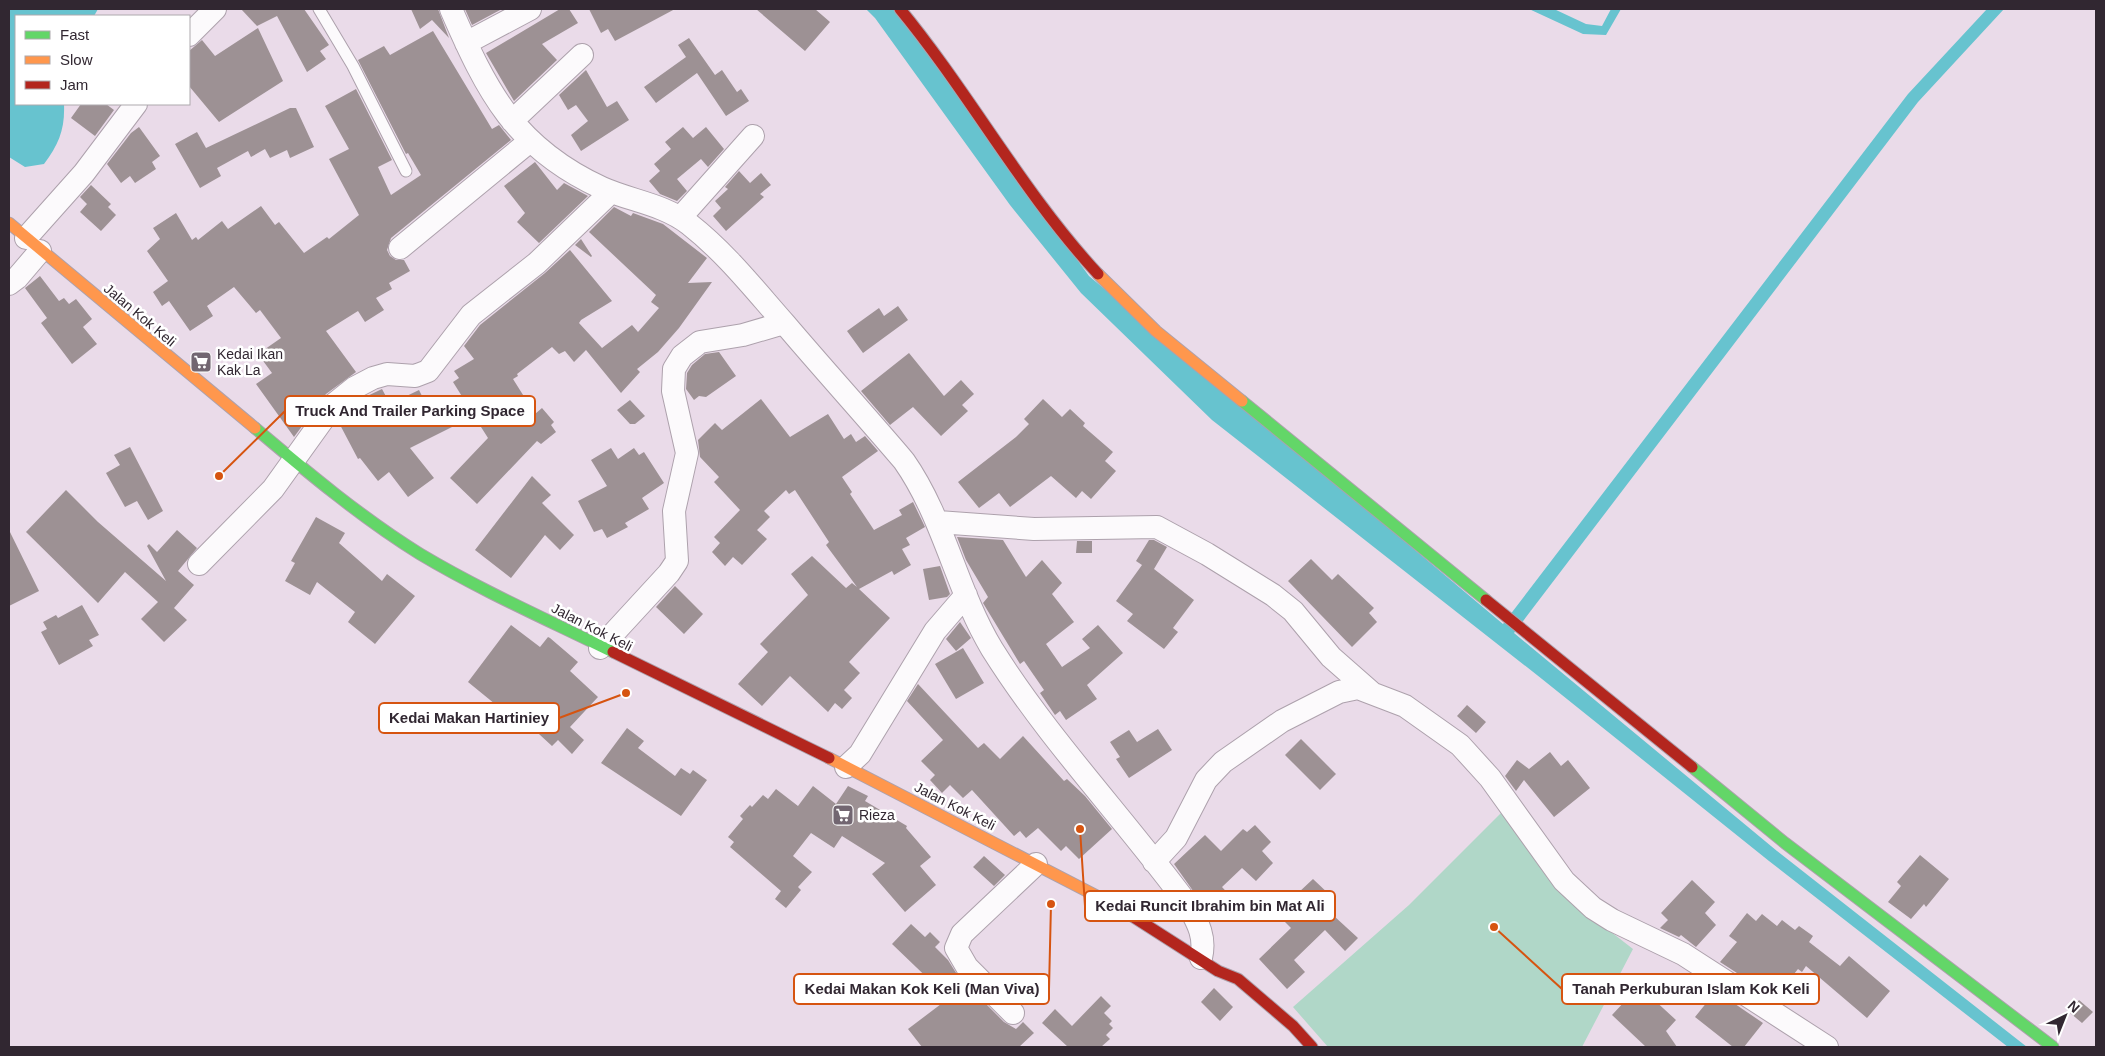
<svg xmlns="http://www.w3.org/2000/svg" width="2105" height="1056" viewBox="0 0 2105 1056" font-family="Helvetica,sans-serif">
<rect width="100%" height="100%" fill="#eadbe9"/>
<path fill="#b0d7c8" d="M1504,810L1566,897L1633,949L1582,1047H1328L1293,1007L1409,905Z"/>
<path fill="#67c3cf" d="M9,9H98L94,16H16V104H64C65,129 59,144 44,164L25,167L9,157Z
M866,9H895L1089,276L1503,624L1908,94L1987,9H2004L1918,102L1514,633L1777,851L2027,1047H2008L1769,861L1542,679L1212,420L1081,293L1010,205L875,18Z
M1529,9H1554L1586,24L1602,26L1611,9H1621L1606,35L1583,34Z"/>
<path fill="#9d9194" d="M241,9H304L329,45L320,51L326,59L307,72L277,16L257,26Z
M411,9H438L449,38L432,20L420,29Z
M465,9H502L472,25Z
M560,9H569L578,23L542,44L557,60L514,101L486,53Z
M589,9H675L615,41L608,29L601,33Z
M756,9H815L830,22L805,51Z
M258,28L283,81L219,122L189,86V51L202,40L215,56Z
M433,31L492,129L499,125L511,140L391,238L387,250L390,256L396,260H404L410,271L389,283L392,289L376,298L384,310L365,322L358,311L326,331L356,372L326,394L294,437L256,384L272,373L258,354L281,338L260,310L256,313L234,287L207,306L213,316L190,331L169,301L162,306L153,292L168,281L147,251L160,239L153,228L176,213L192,240L196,237L198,240L222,221L228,229L261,206L275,225L279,222L304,253L327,237L329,239L359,215L329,159L349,149L325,106L356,89L392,160L378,167L391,195L421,175L408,153L406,154L358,60L384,46L390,55Z
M689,38L715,75L722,70L737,92L741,89L749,101L726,116L697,73L656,103L644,87L686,57L678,45Z
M586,70L607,107L617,101L629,120L581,151L571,135L588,121L576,105L568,110L559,95Z
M81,104H106L114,110L95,136L71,118Z
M290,108H296L314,147L290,158L287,150L270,158L265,149L251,157L248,151L217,168L221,176L200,188L175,144L197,132L206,148Z
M139,127L160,156L152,162L156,169L135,183L130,176L121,183L107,164L131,133Z
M683,127L693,138L706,127L724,149L708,167L701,159L677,179L687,191L677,201L660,194L649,181L660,171L654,164L671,149L665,142Z
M535,162L557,190L564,183L588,196L539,243L517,222L525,213L504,186Z
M739,171L750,183L761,173L771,185L760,194L764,197L726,231L713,216L721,208L715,201L728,189L725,187Z
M91,185L111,204L108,207L116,215L101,231L80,212L87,204L80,197Z
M614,207L631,216L633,213L663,224L707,258L688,283L712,282L679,328L658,352L637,369L640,372L621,393L586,350L574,362L565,351L559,354L552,347L517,374L518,376L513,379L535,414L542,408L554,422L551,425L556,432L541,444L537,441L477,504L450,478L488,438L474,416L410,448L434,478L408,497L389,472L378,481L360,458L358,459L338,421L344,413L361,399L382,389L390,404L419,390L431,414L463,398L453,382L459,378L454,371L474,359L464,346L480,325L545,273L570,250L612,301L581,320L579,323L602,348L632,325L638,332L659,308L651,302L656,295L589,232Z
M581,239L592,256L591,257L575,245Z
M40,276L59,301L64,298L69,304L76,299L92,319L83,327L97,344L72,364L41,323L47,318L25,288Z
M898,306L908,320L863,353L847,331L879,308L884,316Z
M719,352L736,376L706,397L699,396L694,400L686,389L687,373L692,365L705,354Z
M909,353L944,396L961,380L974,394L962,405L968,411L941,436L913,407L890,425L861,391Z
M761,399L790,437L828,414L844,439L851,434L856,442L865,436L878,451L842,477L852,492L850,494L874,530L902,515L899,510L913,502L925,527L906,538L910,545L902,549L911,565L894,575L892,571L859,589L890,618L849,662L860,673L844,690L852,698L842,709L835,703L828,712L790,676L762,706L738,684L768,652L760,644L808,595L791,574L812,556L846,588L852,583L857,587L826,545L829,542L795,490L789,494L786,490L764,511L770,517L757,530L767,539L742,565L733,557L725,566L712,552L720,543L714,537L740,510L714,482L719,477L700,457L698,440L715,423L722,430Z
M1043,399L1062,417L1070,409L1085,423L1083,426L1113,452L1105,461L1116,471L1091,499L1082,491L1076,498L1051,476L1010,507L999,493L979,508L958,482L1016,437L1029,424L1024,419Z
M630,400L645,416L635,424H630L617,410Z
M130,447L163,511L148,520L137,501L125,507L106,473L120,465L114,455Z
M611,448L618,459L634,448L639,455L644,452L664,483L642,498L649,509L625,523L628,527L607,538L602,529L594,532L578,501L607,486L591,460Z
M532,476L551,495L542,503L574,535L560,550L545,535L511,578L475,550Z
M66,490L98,522L166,581L147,546L149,544L157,552L177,530L197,548L178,571L194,585L174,608L187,620L164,642L141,619L158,602L125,572L98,603L26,532Z
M316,517L345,533L339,543L382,581L387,574L415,596L375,644L348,622L355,612L317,582L310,595L285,581L295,563L291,561Z
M9,530L39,591L9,606Z
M957,537L1003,540L1026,577L1042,560L1062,583L1052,594L1074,622L1046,644L1062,667L1090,648L1082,639L1098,625L1123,653L1087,685L1097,699L1066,720L1060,711L1055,715L1040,693L1044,690L1024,661L1020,664L983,603L988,597L966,560Z
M1149,540H1154L1167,547L1154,569L1194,600L1173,628L1178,632L1164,649L1127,621L1133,614L1116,601L1142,565L1136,561Z
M1077,541H1092V553H1076Z
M1311,559L1332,580L1338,574L1374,608L1369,613L1377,622L1352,647L1288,581Z
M940,566L950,594L947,597L929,600L923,569Z
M675,586L703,614L684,634L656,607Z
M82,605L99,635L89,640L93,646L59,665L41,632L47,629L43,622L56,615L58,618Z
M960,622L971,638L956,651L946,639Z
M511,625L540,647L548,637L550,638L578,662L570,671L598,697L570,727L584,740L572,754L558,740L552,746L527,723L523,727L468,682Z
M963,648L984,683L956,699L935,664Z
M918,684L978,748L984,743L1000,759L1023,736L1064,781L1067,779L1085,796L1112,829L1079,859L1066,846L1061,851L1038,828L1026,838L1020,831L1014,836L972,790L963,798L950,785L942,793L930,780L935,775L921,761L943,740L907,701Z
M1467,705L1486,722L1476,733L1457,716Z
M627,728L644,741L638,748L675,776L681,768L690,774L693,770L707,780L681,816L601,763Z
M1158,729L1172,750L1129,778L1116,759L1120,757L1110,742L1129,730L1137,742Z
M1301,739L1336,774L1320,790L1285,755Z
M1550,752L1561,766L1568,760L1590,788L1554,817L1524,780L1516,791L1505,776L1517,760L1529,769Z
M813,786L836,804L848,786L868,796L865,801L907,826L906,828L931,857L920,866L936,885L905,912L872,874L885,863L842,836L834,848L811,833L793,856L812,872L798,887L801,890L786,908L775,899L781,891L730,847L734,842L728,837L743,819L740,816L750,805L752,807L763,795L768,799L776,789L798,806Z
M1255,825L1271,842L1262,851L1273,863L1256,881L1242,868L1222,887L1235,901L1218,916L1206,903L1203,905L1174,864L1205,835L1221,851L1243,829L1247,832Z
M1920,855L1949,879L1926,907L1924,904L1911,919L1888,902L1901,886L1897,882Z
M984,856L1005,875L994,886L973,867Z
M1313,879L1331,896L1322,905L1358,938L1345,951L1325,930L1294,960L1305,972L1287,989L1259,959L1291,928L1274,911L1296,890L1298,893Z
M1692,880L1715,902L1705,913L1716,925L1696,947L1681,935L1679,937L1660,928L1668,920L1661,913Z
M1747,913L1756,921L1762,914L1777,926L1782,920L1795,930L1799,926L1813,936L1809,942L1840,966L1849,956L1890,991L1867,1018L1806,966L1802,972L1798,969L1781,990L1765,976L1757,986L1720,962L1737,942L1729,936Z
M911,924L925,937L930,932L940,942L935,947L948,960L958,976L1004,1022L1016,1029L1023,1022L1034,1033L1019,1047H922L908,1029L945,1001L938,992L940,990L892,944Z
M1639,986L1676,1020L1666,1031L1677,1047H1646L1612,1015Z
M1214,988L1233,1007L1220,1021L1201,1002Z
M1716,991L1763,1023L1744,1047H1733L1695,1017Z
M1101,996L1111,1006L1104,1013L1112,1021L1109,1024L1113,1028L1106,1035L1110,1039L1101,1047H1068L1042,1023L1055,1009L1072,1026Z
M2079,1000L2093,1012L2082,1023L2069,1012Z"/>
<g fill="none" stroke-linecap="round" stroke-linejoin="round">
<g stroke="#ada1ac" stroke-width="13">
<path id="lane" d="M319,9L353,66L406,171"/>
</g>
<g stroke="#ada1ac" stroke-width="24">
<path id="street" d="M451,9C487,92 515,148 602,188C631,201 663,204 689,224C726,253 754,289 785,324C824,370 865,415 904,461C944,518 956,589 992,649C1049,740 1125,819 1188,905C1198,923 1206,937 1201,958
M189,35L215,9
M466,43L530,9
M512,121L582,55
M680,218L753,136
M26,238L84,173L136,104
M400,248L530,141
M9,284L17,278L40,251
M938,522L1034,529L1157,527L1207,554L1273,595L1293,611L1331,657L1372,693
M199,564L273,489L334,404L354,388L373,378L387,374L415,376L428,371L471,315L537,263L611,192
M600,648L669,573L677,561L674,511L687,453L673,391L674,369L682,356L700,342L743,335L784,323
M846,767L860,754L935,631L966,595
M1154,862L1176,838L1206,780L1223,762L1282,721L1339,692L1358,688L1405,706L1460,745L1490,778L1564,881L1593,908L1612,920L1683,954L1827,1047
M1013,1013L967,967L956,948L962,934L1036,864"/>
</g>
<g stroke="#ada1ac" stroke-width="13">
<path id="fast" d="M1242,401L1486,600
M255,428C307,472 362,518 420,554C482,591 548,620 613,652
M1692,767L1785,843L2053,1047"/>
</g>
<g stroke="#ada1ac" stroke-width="13">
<path id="slow" d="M9,223L255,428
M1098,274L1156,331L1242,401
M829,758L1118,907"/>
</g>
<g stroke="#ada1ac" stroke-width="13">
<path id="jam" d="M900,9C970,94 1023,193 1098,274
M1486,600L1692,767
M613,652L829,758
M1118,907L1218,971L1238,979L1293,1026L1312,1047"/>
</g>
<use href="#lane" stroke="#fcfafc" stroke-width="11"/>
<use href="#street" stroke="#fcfafc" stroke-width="22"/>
<use href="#fast" stroke="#63d668" stroke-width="11"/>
<use href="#slow" stroke="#ff974d" stroke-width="11"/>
<use href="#jam" stroke="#b3261e" stroke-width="11"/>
</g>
<defs>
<g id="supermarket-square" transform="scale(1.125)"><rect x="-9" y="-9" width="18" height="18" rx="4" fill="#726671" stroke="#fff"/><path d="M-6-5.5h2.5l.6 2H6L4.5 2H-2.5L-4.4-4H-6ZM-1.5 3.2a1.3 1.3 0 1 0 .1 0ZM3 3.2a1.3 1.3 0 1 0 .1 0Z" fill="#fff"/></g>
</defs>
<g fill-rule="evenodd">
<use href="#supermarket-square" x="201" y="362"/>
<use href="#supermarket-square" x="843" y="815"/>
</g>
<g text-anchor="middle" stroke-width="5" stroke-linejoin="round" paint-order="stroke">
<g font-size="14" fill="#312731" stroke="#fff">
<text transform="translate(140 315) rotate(40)" y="5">Jalan Kok Keli</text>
<text transform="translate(592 627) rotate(27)" y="5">Jalan Kok Keli</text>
<text transform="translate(955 806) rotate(27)" y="5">Jalan Kok Keli</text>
</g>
<g font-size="14" fill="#312731" stroke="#fff" text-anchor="start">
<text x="217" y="359">Kedai Ikan<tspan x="217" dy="16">Kak La</tspan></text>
<text x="859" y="820">Rieza</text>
</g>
</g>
<path fill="none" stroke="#d65410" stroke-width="2" d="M219 476L285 411M626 693L559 718M1080 829L1085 906M1051 904L1049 989M1494 927L1562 989"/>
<g fill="#d65410" stroke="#fff" stroke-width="2">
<circle cx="219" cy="476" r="5"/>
<circle cx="626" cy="693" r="5"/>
<circle cx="1080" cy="829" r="5"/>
<circle cx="1051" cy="904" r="5"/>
<circle cx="1494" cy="927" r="5"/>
</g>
<g fill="#fff" stroke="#d65410" stroke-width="2">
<rect x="285" y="396" width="250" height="30" rx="5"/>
<rect x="379" y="703" width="180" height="30" rx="5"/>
<rect x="1085" y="891" width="250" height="30" rx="5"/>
<rect x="794" y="974" width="255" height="30" rx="5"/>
<rect x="1562" y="974" width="257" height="30" rx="5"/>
</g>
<g font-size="15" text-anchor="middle" font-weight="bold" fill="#312731">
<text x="410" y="416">Truck And Trailer Parking Space</text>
<text x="469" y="723">Kedai Makan Hartiniey</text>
<text x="1210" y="911">Kedai Runcit Ibrahim bin Mat Ali</text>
<text x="922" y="994">Kedai Makan Kok Keli (Man Viva)</text>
<text x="1691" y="994">Tanah Perkuburan Islam Kok Keli</text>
</g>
<rect width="2105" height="1056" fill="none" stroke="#312731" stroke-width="20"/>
<rect x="15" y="15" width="175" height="90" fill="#ffffff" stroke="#ada9ad"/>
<rect x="25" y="31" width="25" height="8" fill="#63d668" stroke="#ada9ad"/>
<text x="60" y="40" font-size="15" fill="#312731">Fast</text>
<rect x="25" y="56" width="25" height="8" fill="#ff974d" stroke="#ada9ad"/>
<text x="60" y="65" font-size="15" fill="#312731">Slow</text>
<rect x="25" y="81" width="25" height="8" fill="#b3261e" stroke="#ada9ad"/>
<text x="60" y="90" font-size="15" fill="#312731">Jam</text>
<g transform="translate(2065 1016) rotate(43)" stroke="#ffffff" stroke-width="4" paint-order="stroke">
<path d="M0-4L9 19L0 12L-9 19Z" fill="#312731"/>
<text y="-8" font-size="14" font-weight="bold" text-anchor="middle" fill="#312731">N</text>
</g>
</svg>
